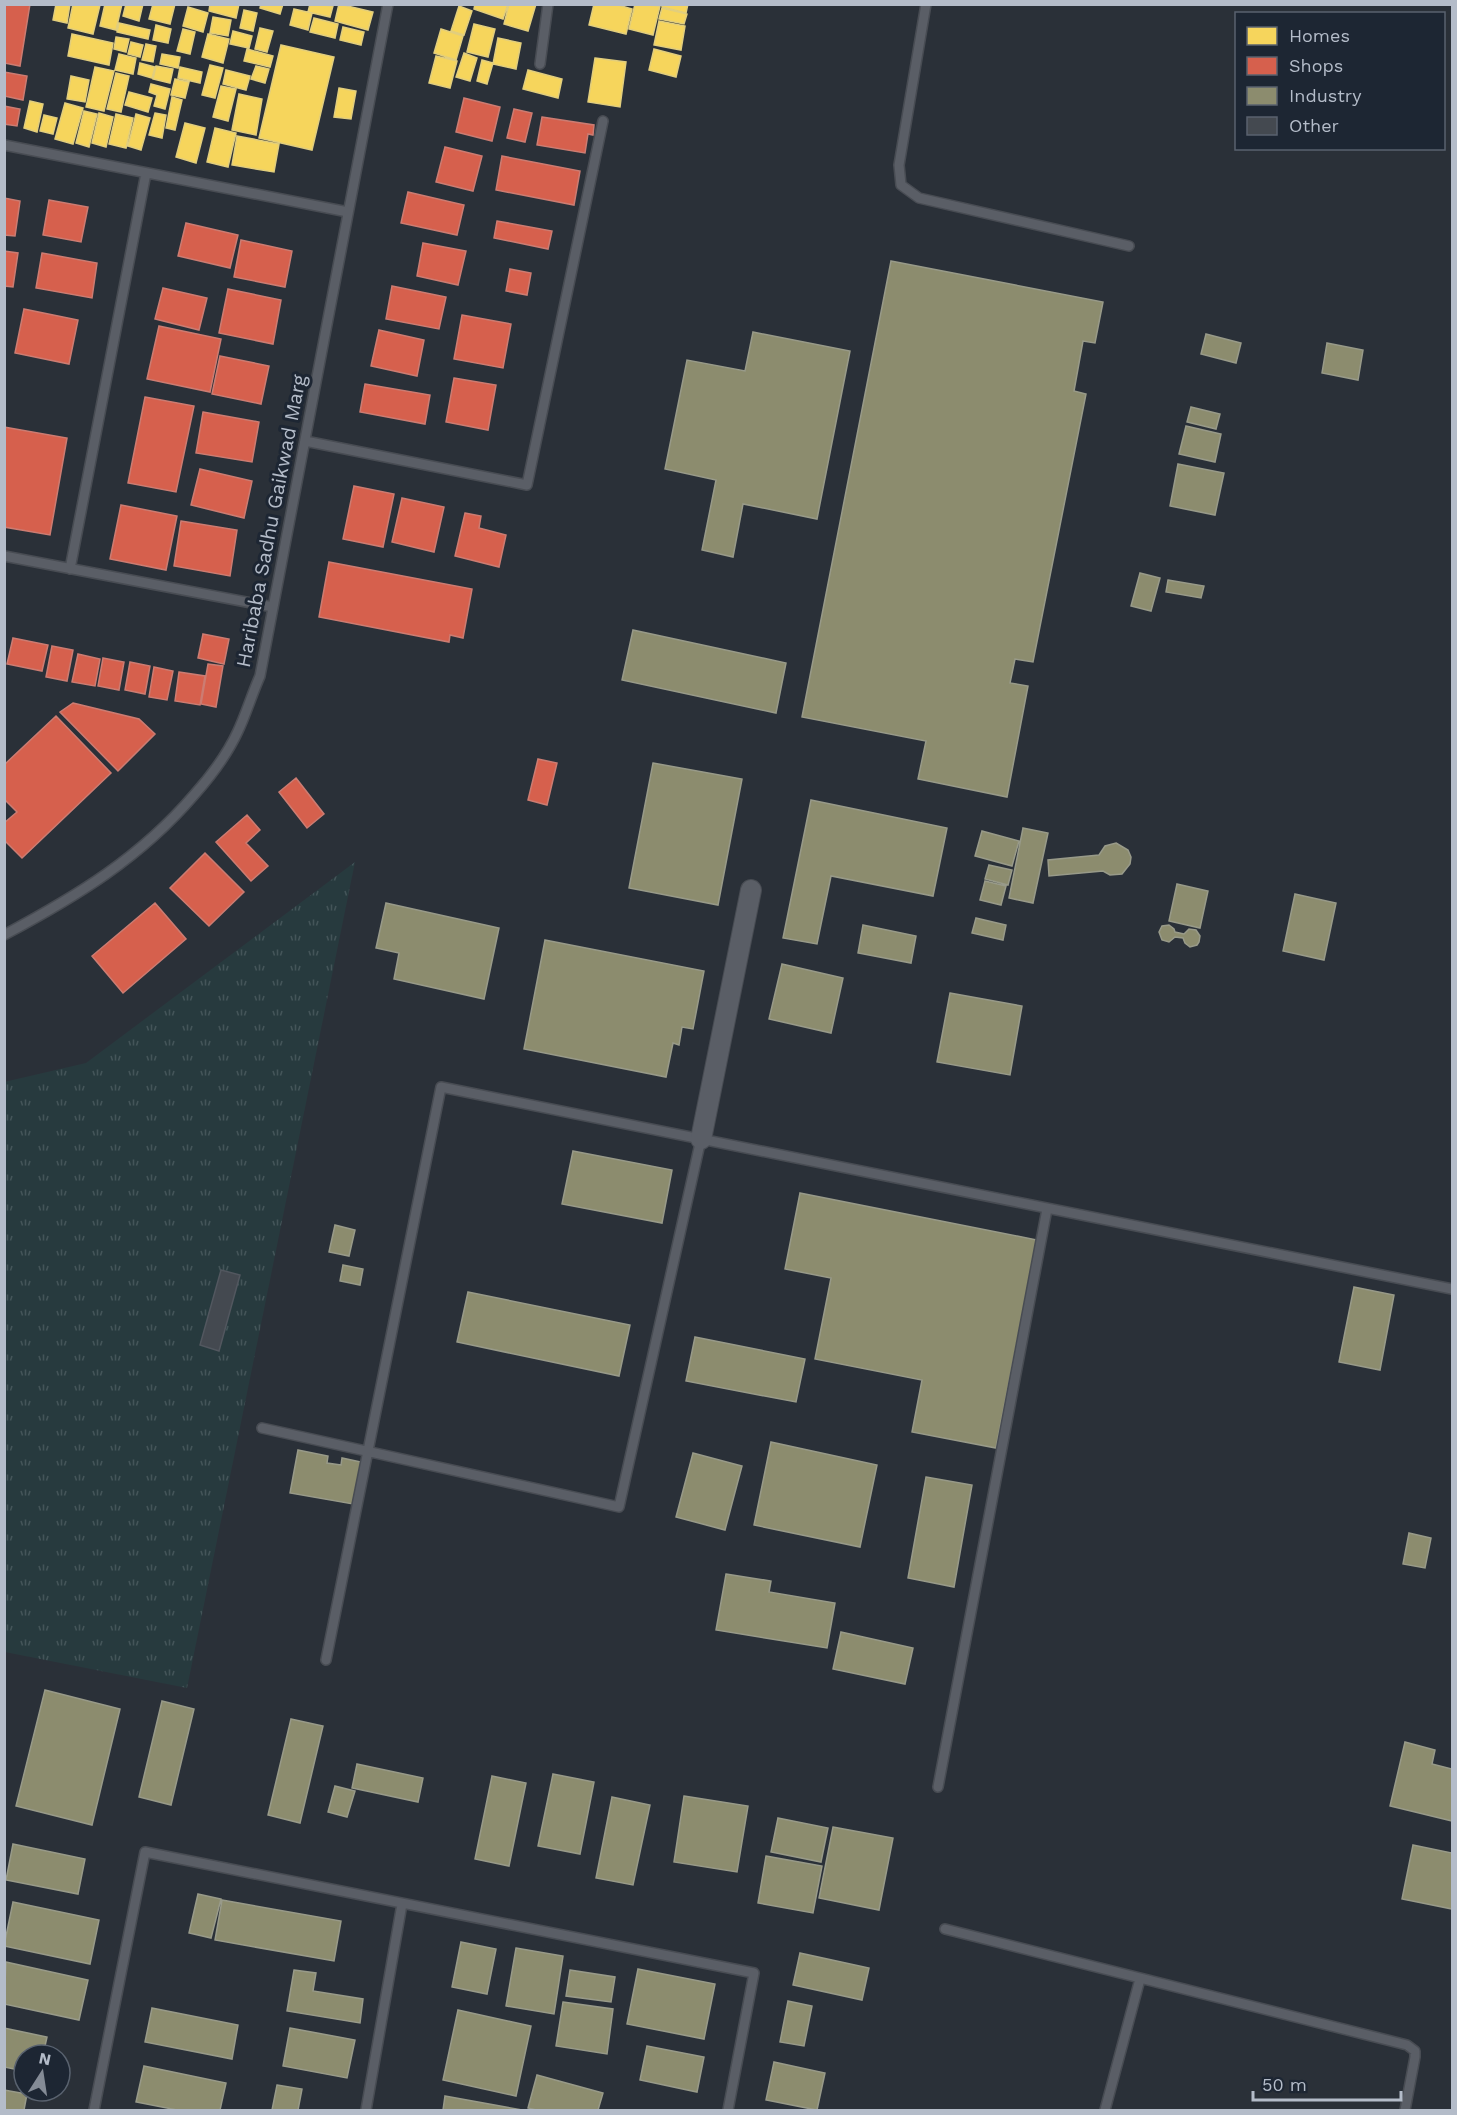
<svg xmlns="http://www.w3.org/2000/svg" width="1457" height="2115" viewBox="0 0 1457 2115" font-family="'Work Sans',sans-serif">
<defs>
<pattern id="grass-tufts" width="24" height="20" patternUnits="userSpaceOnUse" patternTransform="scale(1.5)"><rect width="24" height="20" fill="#273a3e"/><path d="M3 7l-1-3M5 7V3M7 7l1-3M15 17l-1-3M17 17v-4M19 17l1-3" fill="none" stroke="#445559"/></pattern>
</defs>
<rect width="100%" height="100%" fill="#2a3038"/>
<path fill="url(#grass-tufts)" d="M355,862L187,1688L5,1652L4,1082L86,1063Z"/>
<path fill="#f6d55c" stroke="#e2ce7d" stroke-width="1.5" d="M56,4H70L67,23L53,20Z
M73,4L100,5L93,34L68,28Z
M105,4H122L116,30L100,26Z
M126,4H143L139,21L123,16Z
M153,4H175L170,24L149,19Z
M210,4H239L236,18L209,11Z
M261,4H283L280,14L260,8Z
M310,4L333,6L330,17L308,12Z
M339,4L373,12L368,30L335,21Z
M475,4H508L503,19L474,9Z
M509,4H536L528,31L504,24Z
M594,4H615L632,9L626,34L589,25Z
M635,4L660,6L653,35L629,29Z
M662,4H688L686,13L662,7Z
M459,6L472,11L464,35L451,31Z
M188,7L208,13L203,32L183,26Z
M662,8L687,14L684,24L659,19Z
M294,9L312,13L308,30L290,25Z
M244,10L257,13L253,31L240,28Z
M213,17L231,20L228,36L210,33Z
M314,18L338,24L335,38L310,32Z
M659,21L685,26L681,50L654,45Z
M119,23L150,30L148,39L117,32Z
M474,24L495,29L488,57L467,52Z
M156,25L171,29L168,43L153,40Z
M343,27L364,32L361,45L340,40Z
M260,28L273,31L267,52L255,49Z
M183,29L195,32L190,54L177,51Z
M441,29L463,36L456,60L434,53Z
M233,31L252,36L249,48L230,44Z
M72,34L113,43L109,65L68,56Z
M208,34L229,39L223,63L202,57Z
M116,37L129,39L126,52L114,49Z
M498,38L521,43L516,69L493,64Z
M131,42L143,45L140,57L128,54Z
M146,44L156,46L153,62L142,60Z
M281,45L334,57L312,150L259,138Z
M247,49L273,56L270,67L244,61Z
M654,49L681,56L676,77L649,70Z
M464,53L477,58L470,81L456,77Z
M119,54L136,58L133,74L115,70Z
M162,54L180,57L178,68L160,64Z
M436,56L457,61L450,88L429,83Z
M595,58L626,62L620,107L588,102Z
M482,60L493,63L487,84L477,81Z
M140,63L155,67L152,78L138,74Z
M210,65L223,68L215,98L202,95Z
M156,66L173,69L170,83L153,79Z
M256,66L269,69L265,83L251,79Z
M95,67L114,71L104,111L86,107Z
M180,67L202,72L200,83L178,78Z
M226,70L250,76L246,90L223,84Z
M528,70L562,79L558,98L523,89Z
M116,73L129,76L121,112L107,109Z
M71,76L89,80L85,102L67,99Z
M175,79L189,82L185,98L171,95Z
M151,84L170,89L165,109L154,106L157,95L149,92Z
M221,86L236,89L228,121L213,117Z
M339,88L356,91L351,119L334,117Z
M129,92L152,98L148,112L125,105Z
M239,94L262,99L256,135L232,130Z
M172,97L182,100L175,130L166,128Z
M30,101L43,104L37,132L24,128Z
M65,103L83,108L73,144L55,139Z
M84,111L97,114L89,147L76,143Z
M99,113L113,117L106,147L92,143Z
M155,113L166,115L162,138L149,135Z
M116,114L133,118L126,148L109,144Z
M136,114L150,118L141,150L128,146Z
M44,115L57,118L53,134L40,131Z
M185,123L205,128L196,163L176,157Z
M215,128L236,133L228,167L207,162Z
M237,136L279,144L274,172L232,165Z"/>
<path fill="#d6604d" stroke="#cc7c72" stroke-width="1.5" d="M4,4H30L20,66L4,63Z
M4,72L27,76L23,100L4,96Z
M464,98L500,107L492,141L456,132Z
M4,106L20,109L17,126L4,124Z
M514,109L532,113L525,142L507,138Z
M542,117L594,125L593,135L588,134L585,153L537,145Z
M445,147L482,156L473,191L436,182Z
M502,156L580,171L574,205L496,190Z
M408,192L464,205L457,235L401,223Z
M4,198L20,201L15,236L4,235Z
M49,200L88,207L81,242L43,235Z
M497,221L552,231L548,249L494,238Z
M186,223L238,235L230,268L178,256Z
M241,240L292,251L285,287L234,277Z
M423,243L466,251L458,285L417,276Z
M4,251L18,253L13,287L4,286Z
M42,253L97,263L92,298L36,288Z
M510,269L531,273L527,295L506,291Z
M392,286L446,297L439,329L386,319Z
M163,288L207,298L199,330L155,319Z
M228,289L281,300L273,344L219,333Z
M24,309L78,320L69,364L15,353Z
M462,315L511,324L503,368L454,359Z
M159,326L221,339L210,392L147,379Z
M379,330L424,340L417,376L371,366Z
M220,356L269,366L261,404L212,394Z
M454,378L496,385L488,430L446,422Z
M365,384L430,395L425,424L360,412Z
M145,397L194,406L176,492L128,483Z
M203,412L259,422L252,462L196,453Z
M4,427L67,438L50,535L4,527Z
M200,469L252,481L244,518L191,505Z
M354,486L394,494L383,547L343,539Z
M402,498L444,507L434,552L392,542Z
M121,505L177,516L166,570L110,559Z
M465,513L481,516L479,528L506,535L499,567L455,556Z
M181,521L237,530L230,576L174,566Z
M329,562L472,589L463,638L450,635L449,642L319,617Z
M203,634L229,639L224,664L198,658Z
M13,638L48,645L42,671L7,664Z
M52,646L73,650L67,681L46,677Z
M78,654L100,659L95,686L72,682Z
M103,658L124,662L119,690L98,686Z
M130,662L150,666L145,694L125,690Z
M208,664L223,666L216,707L201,704Z
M154,667L173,671L167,700L149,697Z
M179,672L205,676L200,705L175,701Z
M73,703L139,719L155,734L118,771L60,712Z
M56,716L111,773L22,858L4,840V823L17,812L4,799V765Z
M538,759L557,763L547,805L528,800Z
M296,778L324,814L307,828L279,792Z
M247,815L260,830L246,843L268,866L251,881L216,842Z
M205,853L244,892L209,926L170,888Z
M155,903L186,939L123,993L92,956Z"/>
<path fill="#8c8c6e" stroke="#989a89" stroke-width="1.5" d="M891,261L1103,302L1095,343L1083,341L1074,391L1086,394L1033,662L1015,659L1010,683L1028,686L1007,797L918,779L926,741L802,717Z
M753,332L850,351L817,519L743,504L733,557L702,550L716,480L665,469L687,360L745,371Z
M1206,334L1241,343L1236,363L1201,354Z
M1327,343L1363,350L1358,380L1322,373Z
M1191,407L1220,414L1216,429L1187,422Z
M1186,426L1221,434L1215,462L1179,454Z
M1178,464L1224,473L1215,515L1170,506Z
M1140,573L1160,578L1151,611L1131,606Z
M1168,580L1204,586L1201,598L1166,592Z
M633,630L786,663L776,713L622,680Z
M653,763L742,779L718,905L629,888Z
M811,800L947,828L933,896L831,876L817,944L783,938Z
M1023,828L1048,833L1033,903L1009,898Z
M982,831L1019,841L1012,866L975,856Z
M1116,843L1128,850L1131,857L1130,864L1122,874L1110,875L1103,871L1049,876L1048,860L1099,855L1105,846Z
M989,865L1012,870L1008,885L985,879Z
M985,881L1006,886L1001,905L980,900Z
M1177,884L1208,891L1200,928L1169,921Z
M1295,894L1336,903L1324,960L1283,951Z
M386,903L499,928L484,999L394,979L399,953L376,948Z
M976,918L1006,925L1003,940L972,933Z
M863,925L916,936L911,963L858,953Z
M1169,925L1174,929L1175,932L1184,934L1189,929L1196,930L1200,936L1199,942L1197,945L1190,947L1185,943L1183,938L1175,937L1169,942L1162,940L1159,932L1162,926Z
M545,940L704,971L693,1029L682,1027L679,1045L673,1043L666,1077L524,1049Z
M782,964L843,978L831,1033L769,1019Z
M950,993L1022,1006L1010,1075L937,1062Z
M573,1151L672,1170L662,1223L562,1204Z
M800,1193L1037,1240L996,1448L912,1432L922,1380L815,1359L831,1278L785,1269Z
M335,1225L355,1230L349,1256L329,1252Z
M343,1265L363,1269L360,1285L340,1281Z
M1354,1287L1394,1295L1380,1370L1339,1362Z
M468,1292L630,1325L619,1376L457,1342Z
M695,1337L805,1359L796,1402L686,1381Z
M771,1442L877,1465L860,1547L754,1525Z
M298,1450L328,1456L327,1463L341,1465L342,1458L361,1462L353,1504L290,1493Z
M693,1453L742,1466L725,1530L676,1517Z
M926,1477L972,1485L954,1587L908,1578Z
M1409,1533L1431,1538L1425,1568L1403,1564Z
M726,1574L771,1581L769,1592L835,1603L827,1648L716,1630Z
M841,1632L913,1648L905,1684L833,1669Z
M45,1690L120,1709L92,1825L16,1806Z
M162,1701L194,1709L171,1805L139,1797Z
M291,1719L323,1726L300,1823L268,1815Z
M1405,1742L1435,1750L1432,1764L1452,1769V1821L1390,1806Z
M357,1764L423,1778L418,1802L352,1788Z
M553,1774L594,1782L580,1854L538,1846Z
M492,1776L526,1783L509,1866L475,1859Z
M335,1786L355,1791L347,1817L328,1812Z
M684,1796L748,1806L737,1872L674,1862Z
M612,1797L650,1805L633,1885L596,1878Z
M778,1818L828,1828L821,1862L771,1852Z
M833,1827L893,1838L879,1910L819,1898Z
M13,1844L85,1859L78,1894L6,1880Z
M1413,1845L1452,1853V1909L1402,1899Z
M766,1856L822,1866L813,1913L758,1903Z
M198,1894L221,1899L211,1938L189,1933Z
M222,1900L341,1921L334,1961L215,1940Z
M13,1902L99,1920L90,1964L4,1946Z
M461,1942L496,1949L487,1994L452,1987Z
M516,1948L563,1956L554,2014L506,2006Z
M800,1953L869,1968L862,2000L793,1985Z
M6,1962L88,1980L79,2020L4,2004Z
M638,1969L715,1984L704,2039L627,2024Z
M294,1970L316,1973L313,1991L363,1999L360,2023L287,2011Z
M570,1970L615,1977L611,2002L566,1996Z
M788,2001L812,2006L804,2046L780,2042Z
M563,2002L613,2009L607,2054L556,2046Z
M152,2008L238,2025L232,2059L145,2042Z
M458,2010L531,2026L516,2096L443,2080Z
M4,2028L47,2037L43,2055H24V2071L4,2067Z
M290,2028L355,2040L347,2078L283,2066Z
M647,2046L704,2057L697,2092L640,2080Z
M774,2062L825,2073L817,2110L766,2100Z
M144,2066L226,2083L220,2110H177L136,2102Z
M537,2075L603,2093L598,2110H536L528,2108Z
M277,2085L302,2089L298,2110H272Z
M4,2090L27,2094L24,2110H4Z
M445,2096L522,2110H443Z"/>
<path fill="#444950" stroke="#52575f" stroke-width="1.5" d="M221,1270L240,1275L219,1351L200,1345Z"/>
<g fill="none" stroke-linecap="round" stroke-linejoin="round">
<g stroke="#484c53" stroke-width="12">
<path id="lane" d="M926,4L899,165L901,185L919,198L1129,246
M540,64L548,4
M4,145L348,212
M305,441L527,485L603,121
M4,556L273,607
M70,569L146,173
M4,935C77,896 140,858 194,795C211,776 227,755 238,731C246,714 252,694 260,676L388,4
M262,1428L619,1507L701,1139
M326,1660L441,1087L1452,1289
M938,1787L1047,1209
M945,1929L1407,2045L1415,2051V2057L1405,2110
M94,2110L145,1852L754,1973L728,2110
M366,2110L402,1904
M1105,2110L1140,1979"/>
</g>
<g stroke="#484c53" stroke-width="22">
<path id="street" d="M701,1139L751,890"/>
</g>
<use href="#lane" stroke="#5a5e66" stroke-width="9"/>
<use href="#street" stroke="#5a5e66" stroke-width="20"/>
</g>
<g text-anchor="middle" stroke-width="6" stroke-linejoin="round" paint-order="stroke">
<g font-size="20" fill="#b4bcc9" stroke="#1d2633">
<text transform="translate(271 521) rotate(-79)" y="7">Haribaba Sadhu Gaikwad Marg</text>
</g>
</g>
<rect width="1457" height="2115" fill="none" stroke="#b4bcc9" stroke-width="12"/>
<rect x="1235" y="12" width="210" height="138" fill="#1d2633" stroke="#59626f" stroke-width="1.5"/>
<rect x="1247" y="27" width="30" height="18" fill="#f6d55c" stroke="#59626f" stroke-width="1.5"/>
<text x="1289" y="42" font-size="18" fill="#b4bcc9">Homes</text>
<rect x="1247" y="57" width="30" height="18" fill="#d6604d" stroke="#59626f" stroke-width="1.5"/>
<text x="1289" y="72" font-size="18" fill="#b4bcc9">Shops</text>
<rect x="1247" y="87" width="30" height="18" fill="#8c8c6e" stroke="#59626f" stroke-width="1.5"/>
<text x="1289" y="102" font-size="18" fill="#b4bcc9">Industry</text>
<rect x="1247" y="117" width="30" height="18" fill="#444950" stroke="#59626f" stroke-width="1.5"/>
<text x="1289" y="132" font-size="18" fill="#b4bcc9">Other</text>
<g transform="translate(42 2073) rotate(12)"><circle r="28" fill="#1d2633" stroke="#59626f" stroke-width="1.5"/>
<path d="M0-4.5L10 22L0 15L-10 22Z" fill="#848b96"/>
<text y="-9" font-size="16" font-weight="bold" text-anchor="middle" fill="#b4bcc9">N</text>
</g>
<path d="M1253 2091v9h148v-9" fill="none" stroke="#b4bcc9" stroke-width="3"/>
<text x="1262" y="2091" font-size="18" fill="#b4bcc9" stroke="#1d2633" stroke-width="4.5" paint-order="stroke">50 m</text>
</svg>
